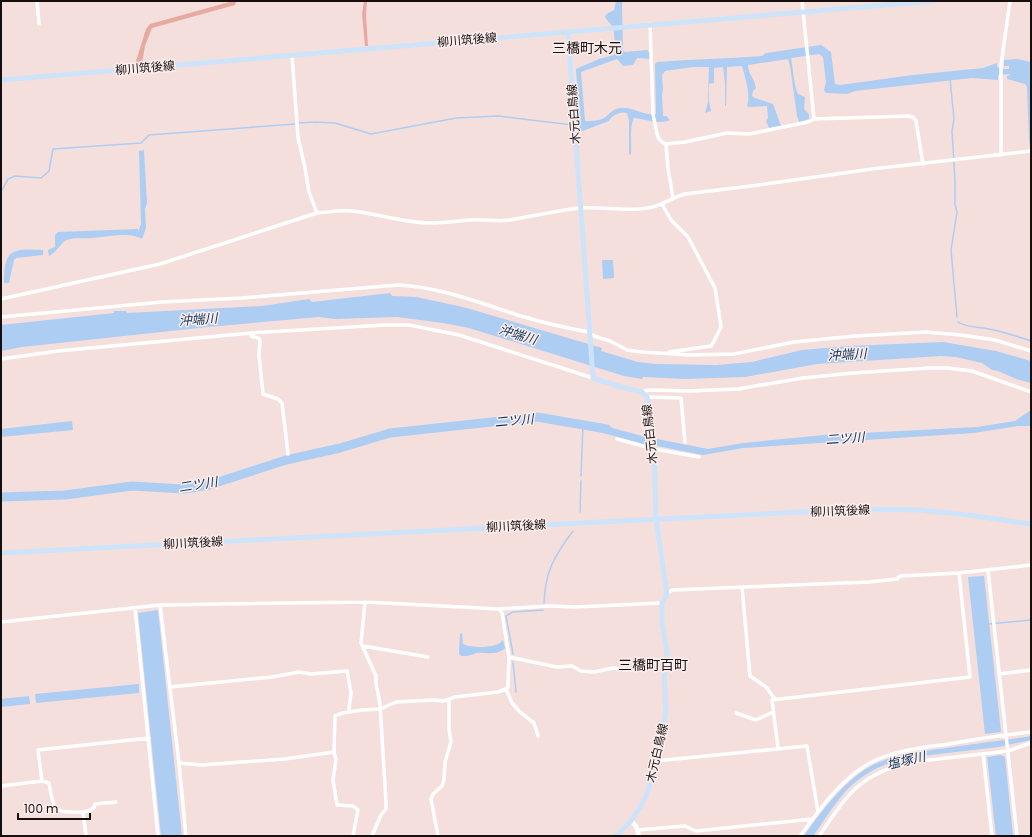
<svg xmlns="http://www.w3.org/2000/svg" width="1032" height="837" viewBox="0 0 1032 837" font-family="Poppins,'Noto Sans JP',sans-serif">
<rect width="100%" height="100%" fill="#f5dfdc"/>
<path fill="#e7aaa3" d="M233,1H240L236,2L235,5L152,28L145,46L142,64H135L146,29L150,24Z
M364,1H367L366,16L368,46H365L362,14Z"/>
<path fill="#adcdf3" d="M616,1H623L622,5L623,50L625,52L647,50L650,53L651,59L637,58L633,65L623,66L617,59L581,72L585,121C591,121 598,121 604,118C610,114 612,109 620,108C632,106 643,116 656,114L655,64L657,62C692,59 727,59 762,56L766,53L821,45L831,52L835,84L840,85L913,75L983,68L997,63V67L1004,69H1009V66H1004V60L1017,59L1031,62V154L1029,140L1027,87L1025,84L1007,79V76L1010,75L1009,74L998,75V80L972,78L855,91L847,94L826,93L824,90L826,82L823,57L819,54L791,58C793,68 794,86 798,94L805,97L804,109L809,114V119L799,122L797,116L790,66L788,59L748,65C748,74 754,77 756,88L753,91L752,96L755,98L773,104L781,126L769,128L766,121L768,118L767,106L749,107L747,106C751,93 745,78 742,66L727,67L726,106H725V83L723,67L714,68V83L709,84V101L711,111L705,113L708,102L709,67H693L665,71L662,75L663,89L662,95L663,114V116H666L670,120C660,125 645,119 634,118C629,127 632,143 631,154L629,155V120L627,113C620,111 612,115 609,121L580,132L576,69L599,59L614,55C614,46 616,35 612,26C610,22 606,21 605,16L608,13L614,10Z
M144,150L147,203L145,209L146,228L142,239C130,231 106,237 92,238C84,239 75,237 67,240C62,241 57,252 49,256L48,250L55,247V235L58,232L138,229V232L141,224L139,151Z
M43,250V255L16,258L14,260L9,283H4C4,250 11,248 43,250Z
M602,260H613L614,278L603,279Z
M390,293L392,296L416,297L463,307L602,348L601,351L638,362L655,364L716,365L752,362L802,350L849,346L943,342L996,351L1031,361V383L1016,379L998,371L992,370L982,363L956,357L941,356L817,364L745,377L685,379L643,377L642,379L624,376L469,328L443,323L397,317L335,319L319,317L208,327L22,347L1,351V325L114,313V311H126L127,313L262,306L309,299L312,302Z
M1031,410V426H1018L974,433L743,448L703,455L657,446V439L708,449L743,443L844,433H861L977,427L1015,421Z
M72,421L73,430L1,437V429Z
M597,424L650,438L651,446L596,431Z
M984,576L1001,732L985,734L968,577Z
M158,610L182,836H161L138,613Z
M462,633L463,644C470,648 491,648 498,644C500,643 501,642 503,640L505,648C497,656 486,652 477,653C475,653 473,655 471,655C469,656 464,656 461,656L459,654V651L460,634Z
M139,684V693L36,703L35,694Z
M29,696L30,704L1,707V699Z
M1031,736V740L998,747L914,757C885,762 858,774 840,798C830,810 822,824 813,836H804C817,817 840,787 860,773C887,753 920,752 953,747C979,743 1005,740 1031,736Z
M1001,755L1005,757L1013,836H996L987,757Z"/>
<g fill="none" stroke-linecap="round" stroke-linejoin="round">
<path stroke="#adcdf3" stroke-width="1.5" d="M950,79L954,119L952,131L955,181V205L957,212L951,250L957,317
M298,123L315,122L335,123L371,134L456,118L498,116L573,125
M1,192L8,179L15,176L41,178L49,171L53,149L141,143L149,135L295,124
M958,322C966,328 984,327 994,330C1007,333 1019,337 1031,341
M581,476L583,425
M580,512L581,481
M544,603C545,571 555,555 573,531
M989,624L1031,620
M513,654L506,616L513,612L543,610
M513,662L516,692"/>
<path stroke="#adcdf3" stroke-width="9" d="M1,497L65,495L132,486L184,489L209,485L286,460L340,448L390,433L537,417L607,429"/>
<path stroke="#fff" stroke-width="3.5" d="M37,1L39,24
M802,1L814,119
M650,24L653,114L657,134L659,139L662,142L666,144L685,142L727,133L749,134L808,122L814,119L908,116L913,117L916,121L923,164
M292,55L298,137L305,168L309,192L317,213
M666,144L668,168L673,198
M1001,155V65L1010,1
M662,204L671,220L688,237L715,288L721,327L713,343L711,346L669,352
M1,299L160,264L317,213C329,212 341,210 353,211C379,214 404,223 431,223C444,223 457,221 470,220C483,219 496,222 510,220C533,216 555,211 579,208C602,206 625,212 648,208C662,206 672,197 685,194L759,185L872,169L1031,151
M1,317L162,302L242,298L398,285C439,287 478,302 517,315C541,322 565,328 589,332L594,336L610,341L627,350L642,352L690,355L734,354L794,342L855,336L926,332L961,335L995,340L1031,351
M251,333V336L258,338L260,340L259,355L263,394L278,399L282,403L288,454
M1,359L58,351L251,333L385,325H409L459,335L593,378
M642,392L648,390L690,391L738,389L803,378L852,373L930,368H948L972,371L1031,392
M647,397L681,398L685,442
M617,439L654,449L699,457
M988,570L1017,836
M742,587L750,676L766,687L775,699
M667,594L672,590L869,582L897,579L900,576L959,573L1031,565
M365,602L361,643L376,676V683L380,704L386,802V809L381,815L372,836
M160,605L179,763L186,836
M135,608L158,836
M1,622L160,605L365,602L499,609L549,606L575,607L662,603
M363,646L428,657
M509,657L557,667L572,666L581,671L594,672L613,668L627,670L645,667L657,661L665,660
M999,674L1031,670
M170,687L272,677L299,672L311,674L347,671L351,693L349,708L350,712
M506,689L512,703L520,712L534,723L538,736
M736,713L756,720L773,712
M778,748L772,700L970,677L959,573
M983,754L992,836
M656,761L807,746L818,812
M179,763L202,765L285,759L334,752
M42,781L38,750L149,738
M1,786L42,781L49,783C54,811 54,813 83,812L86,836
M83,812C88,811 94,811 95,804L116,802
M638,830L685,826L696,831L813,819
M353,836L358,810L353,806L337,805L333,780L336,759L334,752L335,716L343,713L362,710L380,709L396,702L433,700L444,701L455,697L498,692L506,689L508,687L509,657L502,613L499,609
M438,836L431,799L433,794L442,786L444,780L445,762L451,742L449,729V699
M800,836C818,812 834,788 859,770C884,751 919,748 949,744C976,739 1004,735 1031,732
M819,836C848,794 859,774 912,762L1008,751L1031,743"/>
<path stroke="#fff" stroke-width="4.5" d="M631,821L636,826L639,836"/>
<path stroke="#cde3fa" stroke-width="5" d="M568,32L593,378L621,387L642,392L647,397L651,414L654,448L656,519L667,594L662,603V623L667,652L664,677L666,708L664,726L651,782L645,799L631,821L616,836
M1,80L934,1
M1,553L660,519L865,509L920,510L968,515L1031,524"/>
</g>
<g text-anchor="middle" stroke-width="3" stroke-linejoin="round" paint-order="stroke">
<g font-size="12" fill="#160f0e" stroke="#fceeed">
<text transform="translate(467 40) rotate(-5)" y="4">柳川筑後線</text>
<text transform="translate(145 68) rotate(-5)" y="4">柳川筑後線</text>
<text transform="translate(574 114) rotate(-94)" y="4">木元白鳥線</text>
<text transform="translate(650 434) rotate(-96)" y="4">木元白鳥線</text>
<text transform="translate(840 511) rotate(-2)" y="4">柳川筑後線</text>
<text transform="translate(516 526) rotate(-3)" y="4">柳川筑後線</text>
<text transform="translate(193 543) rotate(-3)" y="4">柳川筑後線</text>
<text transform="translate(657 753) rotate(-77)" y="4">木元白鳥線</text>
</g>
<g font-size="13" font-style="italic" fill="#0c3359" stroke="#fceeed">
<text transform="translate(198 319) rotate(-4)" y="5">沖端川</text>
<text transform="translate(518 334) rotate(17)" y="5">沖端川</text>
<text transform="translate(847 354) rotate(-3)" y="5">沖端川</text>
<text transform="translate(514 420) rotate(-5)" y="5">二ツ川</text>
<text transform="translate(845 438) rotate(-4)" y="5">二ツ川</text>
<text transform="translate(198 484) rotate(-9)" y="5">二ツ川</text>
<text transform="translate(906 760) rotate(-13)" y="5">塩塚川</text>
</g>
<g font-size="14" fill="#160f0e" stroke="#fceeed">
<text x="587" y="53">三橋町木元</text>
<text x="653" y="670">三橋町百町</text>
</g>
</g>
<rect width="1032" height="837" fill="none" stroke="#160f0e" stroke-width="4"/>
<path d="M18 813v6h72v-6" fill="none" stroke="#160f0e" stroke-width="2"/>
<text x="24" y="813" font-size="12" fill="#160f0e" stroke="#fceeed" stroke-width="3" paint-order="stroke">100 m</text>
</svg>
